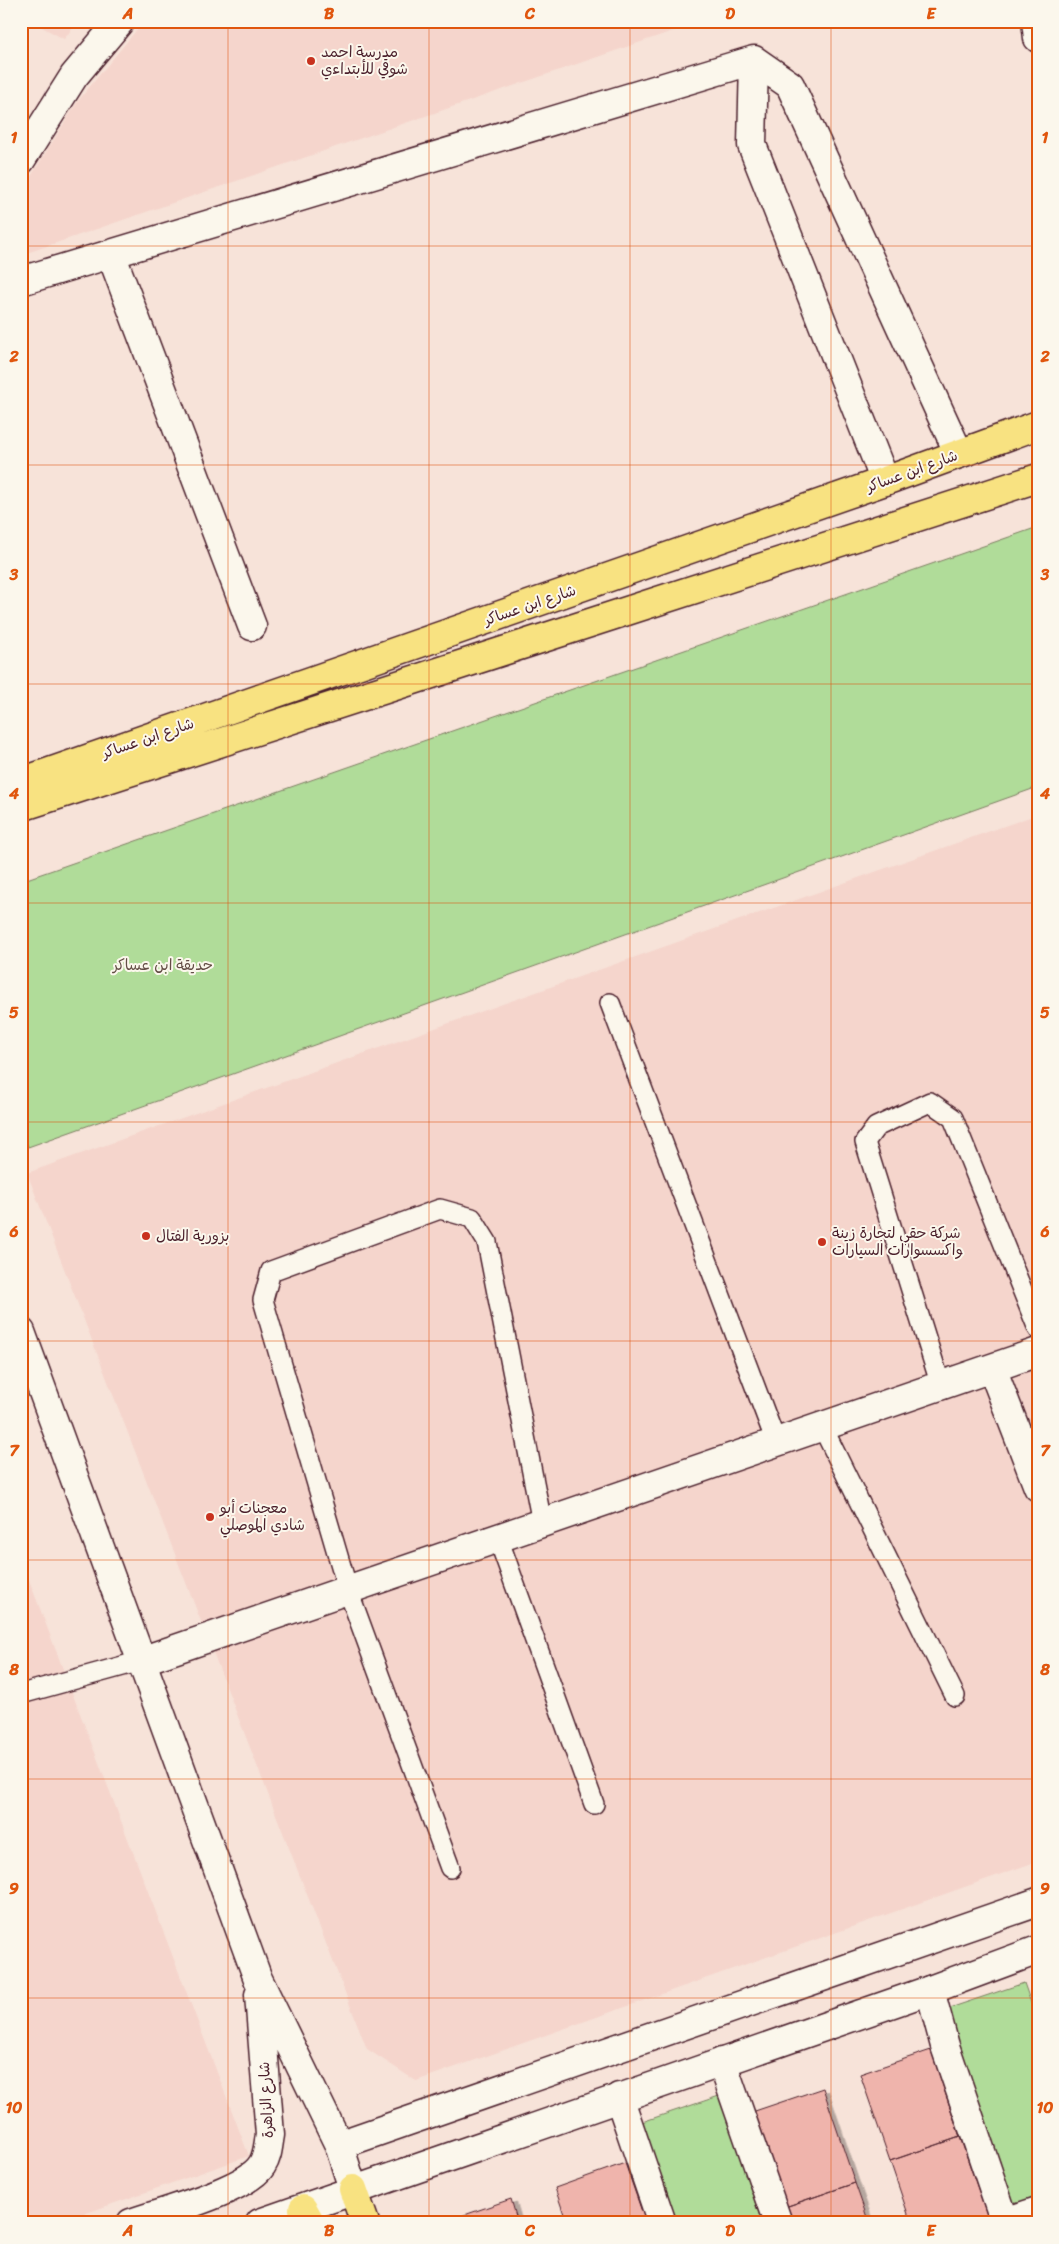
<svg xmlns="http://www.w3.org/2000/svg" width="1059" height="2244" viewBox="0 0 1059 2244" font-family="Sriracha,'Playpen Sans Arabic',sans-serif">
<defs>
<filter id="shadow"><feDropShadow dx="5.5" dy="3" stdDeviation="0" flood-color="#0004"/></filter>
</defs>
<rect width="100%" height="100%" fill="#f7e3d9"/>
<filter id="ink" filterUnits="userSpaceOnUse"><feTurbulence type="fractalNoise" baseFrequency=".02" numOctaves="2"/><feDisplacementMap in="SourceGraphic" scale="10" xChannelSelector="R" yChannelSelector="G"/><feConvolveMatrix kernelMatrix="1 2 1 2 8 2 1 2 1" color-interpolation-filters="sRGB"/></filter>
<g filter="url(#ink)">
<path fill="#f5d5cc" d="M31,21H79L64,39Z
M144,21H702L21,255V192L78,101Z
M1038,814V1861L416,2081L367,2049L27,1173Z
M21,1559L249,2156L58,2223H21Z"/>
<path fill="#b0dc99" stroke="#7d7e62" d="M1038,527V787L28,1147L21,1126V881Z
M1024,1983L1038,2023V2200L1012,2209L944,2010Z
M719,2096L762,2223H673L639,2123Z"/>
<path fill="#efb4ac" stroke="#4a1f2b" filter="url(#shadow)" d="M931,2050L960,2137L890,2161L860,2074Z
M823,2088L855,2183L785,2207L752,2112Z
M960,2137L990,2223H911L890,2161Z
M625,2163L646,2223H567L555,2188Z
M855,2183L869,2223H790L785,2207Z
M511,2199L518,2223H441Z"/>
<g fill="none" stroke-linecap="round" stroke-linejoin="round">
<g stroke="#4a1f2b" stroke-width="22">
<path id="lane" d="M610,1003L776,1442
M941,1386L865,1142L876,1127L930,1102L953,1118L1038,1329
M822,1426L955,1696
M498,1538L594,1804
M21,1694L141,1661
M450,1868L348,1590L263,1300L271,1271L440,1209L472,1218L487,1242L542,1523"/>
</g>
<g stroke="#4a1f2b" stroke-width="31">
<path id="street" d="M1036,21L1038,38
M754,60L752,145L885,481
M21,160L74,76L120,21
M111,254L252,626
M21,281L754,60L790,85L959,454
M992,1368L1038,1487
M141,1661L1038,1352
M930,1990L945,2046L1005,2222L1038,2211
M722,2062L778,2223
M619,2097L662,2223"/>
</g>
<g stroke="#4a1f2b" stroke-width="31">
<path id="secondary" d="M21,1332L258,1979L339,2145L353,2189
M339,2145L1038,1902
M131,2223C160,2213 247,2190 262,2165C268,2156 268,2145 270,2135L259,1995
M260,2223L930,1990L1038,1950"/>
</g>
<g stroke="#4a1f2b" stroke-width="31">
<path id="primary" d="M21,782L885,481L1038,425
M21,807L1038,478
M353,2189L365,2223
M303,2209L311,2223"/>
</g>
<use href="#lane" stroke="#fbf7ec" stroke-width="19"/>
<use href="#street" stroke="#fbf7ec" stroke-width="28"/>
<use href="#secondary" stroke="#fbf7ec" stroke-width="28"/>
<use href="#primary" stroke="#f8e281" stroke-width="28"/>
</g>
</g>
<path fill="none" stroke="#e0560e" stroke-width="1" stroke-opacity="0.55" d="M228,21V2223M429,21V2223M630,21V2223M831,21V2223M21,246H1038M21,465H1038M21,684H1038M21,903H1038M21,1122H1038M21,1341H1038M21,1560H1038M21,1779H1038M21,1998H1038"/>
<g fill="#c8321e" stroke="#fbf7ec" stroke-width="2">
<circle cx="311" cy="61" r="5"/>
<circle cx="146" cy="1236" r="5"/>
<circle cx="822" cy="1242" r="5"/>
<circle cx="210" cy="1517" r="5"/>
</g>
<g text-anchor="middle" stroke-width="4" stroke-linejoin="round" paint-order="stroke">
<g font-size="15" fill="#4a1f2b" stroke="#fbf7ec" text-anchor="start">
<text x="321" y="57">مدرسة احمد<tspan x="321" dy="17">شوقي للأبتداءي</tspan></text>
<text x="832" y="1238">شركة حقي لتجارة زينة<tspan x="832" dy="17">واكسسوارات السيارات</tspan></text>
<text x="156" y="1241">بزورية الفتال</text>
<text x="220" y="1513">معجنات أبو<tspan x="220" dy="17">شادي الموصلي</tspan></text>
</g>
<g font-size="15" fill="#4a1f2b" stroke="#fbf7ec">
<text transform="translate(912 471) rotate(-20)" y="5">شارع ابن عساكر</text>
<text transform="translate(530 605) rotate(-19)" y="5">شارع ابن عساكر</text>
<text transform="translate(148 738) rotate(-19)" y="5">شارع ابن عساكر</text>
<text transform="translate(266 2100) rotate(-93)" y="5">شارع الزاهرة</text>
</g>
<g font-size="15" fill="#644e46" stroke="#fbf7ec">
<text x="163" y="970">حديقة ابن عساكر</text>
</g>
</g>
<rect width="1059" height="2244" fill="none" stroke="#fbf7ec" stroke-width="55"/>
<rect x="28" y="28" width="1004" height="2188" fill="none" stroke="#e0560e" stroke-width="2"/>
<g font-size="16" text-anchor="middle" font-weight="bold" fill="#e0560e">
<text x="128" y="19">A</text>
<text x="329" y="19">B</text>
<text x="530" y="19">C</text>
<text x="730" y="19">D</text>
<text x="931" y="19">E</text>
<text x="14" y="143">1</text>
<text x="1045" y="143">1</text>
<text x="14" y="362">2</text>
<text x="1045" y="362">2</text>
<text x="14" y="580">3</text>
<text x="1045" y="580">3</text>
<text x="14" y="799">4</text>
<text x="1045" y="799">4</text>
<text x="14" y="1018">5</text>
<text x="1045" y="1018">5</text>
<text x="14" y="1237">6</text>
<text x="1045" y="1237">6</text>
<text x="14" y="1456">7</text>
<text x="1045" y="1456">7</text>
<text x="14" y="1675">8</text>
<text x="1045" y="1675">8</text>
<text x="14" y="1894">9</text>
<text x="1045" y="1894">9</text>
<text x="14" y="2113">10</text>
<text x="1045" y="2113">10</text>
<text x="128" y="2236">A</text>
<text x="329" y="2236">B</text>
<text x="530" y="2236">C</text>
<text x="730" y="2236">D</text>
<text x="931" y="2236">E</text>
</g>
</svg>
